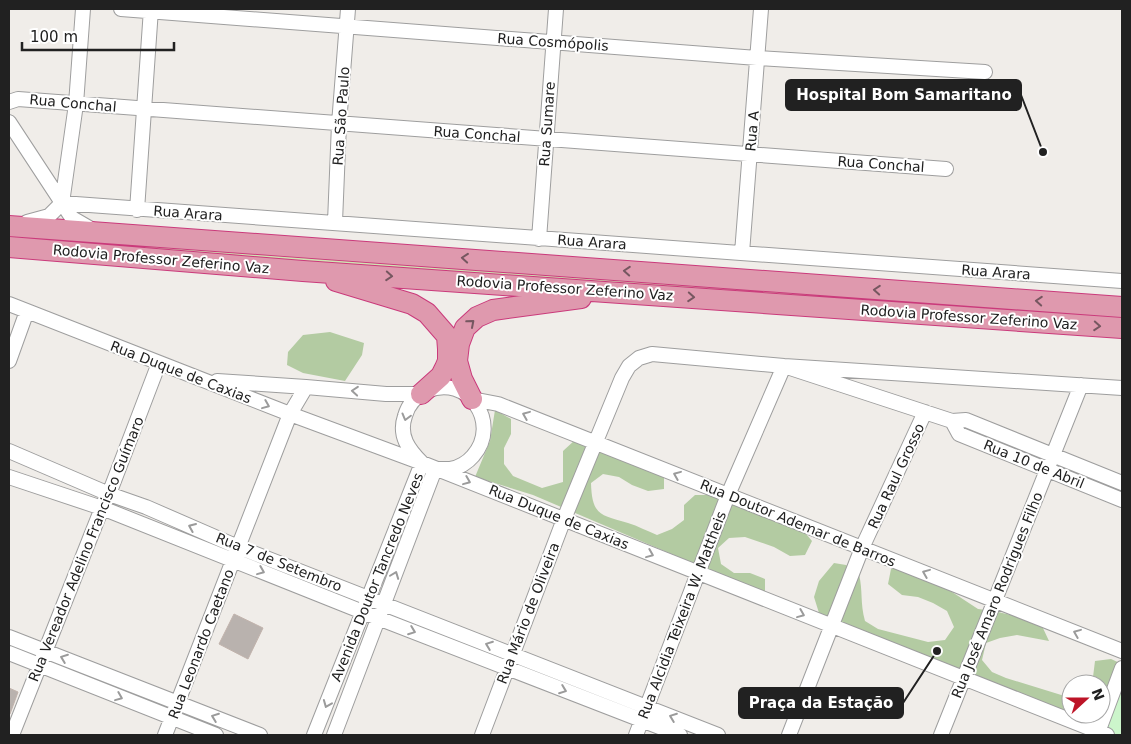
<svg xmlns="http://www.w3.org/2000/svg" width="1131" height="744" viewBox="0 0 1131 744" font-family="'DejaVu Sans',sans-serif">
<rect width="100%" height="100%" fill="#f0ede9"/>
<path fill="#d1e5b4" d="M9,232L1122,313V322L9,241Z"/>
<path fill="#b3cba2" d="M330,332L364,343L362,355L345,381L303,373L287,365L288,352L303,335Z
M495,410L511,419V434L504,448V464L513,476L542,488L563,482V451L575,440L664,473V489L648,491L632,485L619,477L603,474L591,483C592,516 601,515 628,523C638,526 647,531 657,535L672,529L684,520V505L695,495H711L802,529L812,541L805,555L790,556L774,547L745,537L729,538L718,548L721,564L734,573H750L765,579V594L533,495L475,477L490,441Z
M834,563L846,565L859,574C863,591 860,603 865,621L878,629L928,642L945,640L954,627L947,611L933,603L918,597L902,595L888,584L891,569L906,568L949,590L978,609L994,611L1028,619L1042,626L1049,641L1017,635L1000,638L986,643L982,660L992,672L1006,678L1071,698V714H1101V684H1088L1093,677L1095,661L1111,659L1122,664V735L968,683L949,680L832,622L819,613L814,597L819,581Z"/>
<path fill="#ccf5cb" d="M1122,676V735H1111L1100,731Z"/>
<path fill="#b9b2ae" stroke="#c1b3ac" d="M234,614L263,628L248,659L219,644Z
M9,688L18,692L10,714H9Z"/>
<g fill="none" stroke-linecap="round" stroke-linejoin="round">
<g stroke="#9e9e9e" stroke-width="16">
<path id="minor" d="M121,9L757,58L985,72
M9,102L18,99L946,169
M9,122L72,218L91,229
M62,203L1122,281
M62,203L76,104L83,9
M137,210L151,9
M27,222L49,216L62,203
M335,222L339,124L348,9
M539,239L556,9
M742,253L761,9
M9,304L290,414L422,463L1107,735
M9,361L27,311
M217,381L306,387L386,394H421
M472,399L498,404L1122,651
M952,421L959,434L1122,500
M9,451L109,494L146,507L238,547L718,735
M9,477L102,508L378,618L680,735
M9,637L260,735
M9,653L216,735
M12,735L102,508L109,494L159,363
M165,735L290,414L306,387
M314,735L422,463C409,450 398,436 405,416C408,405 416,396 427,391C467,373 502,423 473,456C468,462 459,468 450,469C445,469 440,469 435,469L334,735
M482,735L564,519L622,378L629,366L639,358L652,354L784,366L1122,388
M636,735L728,495L784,366L952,421L966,420L1122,483
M789,735L862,548L925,412
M941,735L1081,385
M1097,735L1122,668"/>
</g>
<g stroke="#ca3a7b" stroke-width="22">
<path id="highway" d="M9,226L1122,307
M9,247L303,271L1122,328
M336,281L412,304L427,313L447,336L448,349V361L445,368L441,376L421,394
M472,399L462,379L457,361L459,344L465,328L477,317L493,310L581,298"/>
</g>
<use href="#minor" stroke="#fff" stroke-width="14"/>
<use href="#highway" stroke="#df99ae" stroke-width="20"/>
</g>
<defs><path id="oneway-chevron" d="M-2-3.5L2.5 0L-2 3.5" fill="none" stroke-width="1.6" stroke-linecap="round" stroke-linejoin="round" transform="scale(1.25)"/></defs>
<g stroke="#765760">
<use href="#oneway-chevron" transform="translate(465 258) rotate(-175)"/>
<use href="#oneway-chevron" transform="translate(627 271) rotate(-176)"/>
<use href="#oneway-chevron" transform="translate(389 276) rotate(4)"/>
<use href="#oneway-chevron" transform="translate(877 290) rotate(-176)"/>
<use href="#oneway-chevron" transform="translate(691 297) rotate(4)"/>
<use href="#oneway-chevron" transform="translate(1039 301) rotate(-176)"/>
<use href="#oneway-chevron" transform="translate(471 323) rotate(-41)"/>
<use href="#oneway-chevron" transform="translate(1097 326) rotate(4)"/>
</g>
<g stroke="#9b9b9b">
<use href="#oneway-chevron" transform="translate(355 391) rotate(-175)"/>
<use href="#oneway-chevron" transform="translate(266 405) rotate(22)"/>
<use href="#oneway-chevron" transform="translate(526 415) rotate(-158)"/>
<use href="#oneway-chevron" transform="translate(406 417) rotate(105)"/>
<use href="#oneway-chevron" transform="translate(677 475) rotate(-158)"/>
<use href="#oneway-chevron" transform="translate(467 481) rotate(22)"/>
<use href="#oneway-chevron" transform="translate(192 527) rotate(-157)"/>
<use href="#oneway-chevron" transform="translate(650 554) rotate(22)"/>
<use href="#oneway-chevron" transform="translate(261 571) rotate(22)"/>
<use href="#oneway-chevron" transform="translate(926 573) rotate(-158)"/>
<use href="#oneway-chevron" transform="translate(395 575) rotate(-69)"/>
<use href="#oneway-chevron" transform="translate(801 614) rotate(22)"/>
<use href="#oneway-chevron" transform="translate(412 631) rotate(21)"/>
<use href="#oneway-chevron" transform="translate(1077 633) rotate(-158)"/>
<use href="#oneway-chevron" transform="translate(489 645) rotate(-159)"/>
<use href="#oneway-chevron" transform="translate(64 658) rotate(-159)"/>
<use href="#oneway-chevron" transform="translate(563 690) rotate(21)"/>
<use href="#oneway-chevron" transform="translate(119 697) rotate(22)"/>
<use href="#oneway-chevron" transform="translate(327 704) rotate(112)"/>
<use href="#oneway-chevron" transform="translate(215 717) rotate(-159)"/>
<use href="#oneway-chevron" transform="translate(673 717) rotate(-159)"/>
</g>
<g text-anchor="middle" stroke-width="4" stroke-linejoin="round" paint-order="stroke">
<g font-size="14" fill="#212121" stroke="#fff">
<text transform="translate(553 42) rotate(4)" y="5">Rua Cosmópolis</text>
<text transform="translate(73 103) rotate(5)" y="5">Rua Conchal</text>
<text transform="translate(341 116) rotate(-86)" y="5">Rua São Paulo</text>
<text transform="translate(547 124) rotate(-86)" y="5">Rua Sumare</text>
<text transform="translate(752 131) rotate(-85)" y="5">Rua A</text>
<text transform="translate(477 134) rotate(4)" y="5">Rua Conchal</text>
<text transform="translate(881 164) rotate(4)" y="5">Rua Conchal</text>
<text transform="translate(188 213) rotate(4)" y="5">Rua Arara</text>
<text transform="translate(592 242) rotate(4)" y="5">Rua Arara</text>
<text transform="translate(161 259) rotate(5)" y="5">Rodovia Professor Zeferino Vaz</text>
<text transform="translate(996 272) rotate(4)" y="5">Rua Arara</text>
<text transform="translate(565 288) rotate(4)" y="5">Rodovia Professor Zeferino Vaz</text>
<text transform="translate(969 317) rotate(4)" y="5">Rodovia Professor Zeferino Vaz</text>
<text transform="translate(181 372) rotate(21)" y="5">Rua Duque de Caxias</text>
<text transform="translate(1034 464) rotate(22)" y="5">Rua 10 de Abril</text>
<text transform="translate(896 476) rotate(-65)" y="5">Rua Raul Grosso</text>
<text transform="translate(559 517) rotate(22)" y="5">Rua Duque de Caxias</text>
<text transform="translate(798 523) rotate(22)" y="5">Rua Doutor Ademar de Barros</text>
<text transform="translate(86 549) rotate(-68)" y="5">Rua Vereador Adelino Francisco Guímaro</text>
<text transform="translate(279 562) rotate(22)" y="5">Rua 7 de Setembro</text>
<text transform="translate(377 577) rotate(-68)" y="5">Avenida Doutor Tancredo Neves</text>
<text transform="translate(997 595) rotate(-68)" y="5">Rua José Amaro Rodrigues Filho</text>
<text transform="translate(528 613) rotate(-69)" y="5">Rua Mário de Oliveira</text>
<text transform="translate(682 615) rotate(-69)" y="5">Rua Alcidia Teixeira W. Mattheis</text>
<text transform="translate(201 644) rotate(-69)" y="5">Rua Leonardo Caetano</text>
</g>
</g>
<path fill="none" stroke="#212121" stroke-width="2" d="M1043 152L1021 95M937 651L903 703"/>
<g fill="#212121" stroke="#fff" stroke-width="2">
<circle cx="1043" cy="152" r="5"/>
<circle cx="937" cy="651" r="5"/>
</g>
<g fill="#212121" stroke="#212121" stroke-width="2">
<rect x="786" y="80" width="235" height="30" rx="5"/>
<rect x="739" y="688" width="164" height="30" rx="5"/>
</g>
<g font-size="15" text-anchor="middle" font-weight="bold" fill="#fff">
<text x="904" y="100">Hospital Bom Samaritano</text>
<text x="821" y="708">Praça da Estação</text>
</g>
<rect width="1131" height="744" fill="none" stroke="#212121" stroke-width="20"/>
<g transform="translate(1086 699) rotate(69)"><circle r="24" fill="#ffffff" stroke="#a6a6a6"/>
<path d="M0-4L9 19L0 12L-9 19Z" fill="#bd1427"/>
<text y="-8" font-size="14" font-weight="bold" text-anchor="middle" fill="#212121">N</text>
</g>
<path d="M22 42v8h152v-8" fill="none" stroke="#212121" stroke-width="2.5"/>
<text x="30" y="42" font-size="15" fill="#212121" stroke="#ffffff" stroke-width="4" paint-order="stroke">100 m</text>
</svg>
